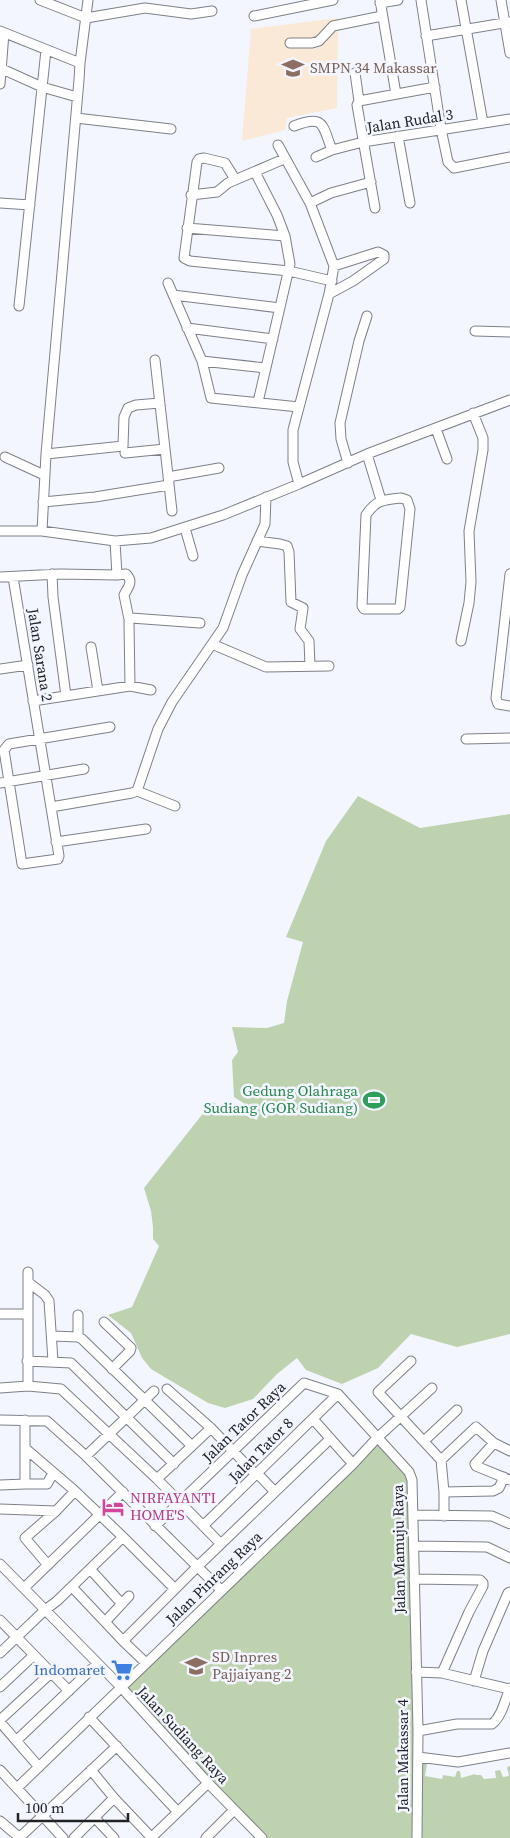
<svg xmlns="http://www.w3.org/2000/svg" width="510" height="1838" viewBox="0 0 510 1838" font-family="'Source Serif 4',serif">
<rect width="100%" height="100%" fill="#f3f6ff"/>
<path fill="#fae9d7" d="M338,18L337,108L287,118L285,130L242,141L251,29Z"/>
<path fill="#bed2b0" d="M358,796L420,828L510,814V1334L457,1347L411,1334L378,1368L342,1384L306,1370L297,1358L277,1374L253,1399L225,1408L208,1403L151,1369L142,1358L131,1333L108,1315L132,1307L159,1246L153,1239V1227L151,1211L144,1188L212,1102L257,1120L259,1113L234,1097L232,1060L238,1052L232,1027L267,1028L284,1023L287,1001L303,942L286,937L326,841Z
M377,1438L409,1472L418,1757L428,1758L425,1776L442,1779L443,1775L455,1777L457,1771H460L461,1778L475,1774L476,1775H481L484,1779L496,1778L495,1771L500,1770L503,1777L509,1776L507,1767L510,1766V1838H262L120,1686Z"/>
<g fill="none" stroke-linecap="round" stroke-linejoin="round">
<g stroke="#7d8087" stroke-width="11">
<path id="minor" d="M40,0L86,18L145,8L191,14L212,11
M380,0L396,94
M421,0L441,129L448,162L454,168L510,157
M461,0L483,123
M501,0L510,53
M380,3L398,0
M254,16L333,0
M0,31L80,63
M426,36L510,22
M290,43H312L319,41L333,26L382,16
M0,68L42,87L77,97
M355,73L359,101L357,105L375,208
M0,84L4,33
M359,101L435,87
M76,118L171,129
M294,126C325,114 322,125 332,150
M398,136L410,203
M278,145L310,203L334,266L329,294L293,430V462L299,484
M316,157L332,150L363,142L510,119
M255,172L277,215L285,236L290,264L258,402
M235,179L225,163L204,158L199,159L197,162L184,258L190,261L289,271L332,281
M191,195L217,192L228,183L284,159
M0,203L30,205
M310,203L331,193L371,182
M187,228L285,236
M168,283L202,361L211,398L299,407
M329,294L353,281L384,259V255L378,252L334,266
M173,295L280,308
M19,306L46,50
M187,328L273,339
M475,331L510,332
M155,360L172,511
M202,361L266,368
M436,429L447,459
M125,453L165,449
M46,454L123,446L124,417L128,408L136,405L160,403
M367,454L381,500
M5,457L44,475
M348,463L341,439L340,423L359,341L367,316
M168,477L219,468
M401,498L407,500L410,509L400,607L398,609H364L362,606L366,515C376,500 383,500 401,498Z
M43,502L95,497L169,485
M185,528L193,556
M0,531H42L115,541L151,538L223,515L299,484L367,454L510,400
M42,531L46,454L79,80L80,63L88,0
M257,541L280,544L287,546L289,552L291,602L303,608L300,629L309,641L310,666
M52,574L53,597L66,696
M510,574L496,698L498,704L510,706
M117,575L126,574C134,582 128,587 124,595L129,619
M0,577L60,574L117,575L115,541
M13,577L59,856L58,859L22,864L4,750L9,744L110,727
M461,641L469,603L471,582L469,531L483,450V438L473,413
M212,644L266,667L329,666
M91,647L98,691
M0,669L28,665
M130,686L129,622L131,618L200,623
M33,701L130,686L151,690
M466,739L510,738
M0,783L84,769
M137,791L158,729L172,702L223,628L242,575L265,524L266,497
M51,807L132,793L137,791L175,806
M56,842L146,829
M28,1282L45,1295L49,1301L53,1361
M0,1314H28
M104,1322L131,1348L130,1351L112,1369
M53,1336L78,1337L82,1339L192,1446
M78,1337V1315
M27,1361L71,1363L174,1464
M411,1361L378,1392L441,1460L444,1492V1516
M28,1386V1272
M0,1388L28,1386L61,1389L157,1479L221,1544
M167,1389L211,1428L256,1475
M313,1419L353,1464
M0,1420L47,1421L86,1456L221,1590
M424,1441L457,1410
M494,1443L475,1464L476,1466L510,1480
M26,1449L75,1491
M86,1456L154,1391
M441,1460L476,1427L494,1443L510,1451
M257,1473L275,1492
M157,1479L211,1428
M25,1484H47L53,1473
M0,1485L25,1484V1420
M444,1492L493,1491L499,1488L504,1477
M0,1509L56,1511L75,1491L123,1537
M413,1515L492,1516L510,1524
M155,1526L304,1383L338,1394L409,1472L412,1480L418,1731L417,1838
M203,1526L338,1394
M414,1546L487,1547L510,1558
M0,1564L120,1686L208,1783L262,1838
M48,1565L25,1538L56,1511
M90,1569L122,1604
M414,1579L480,1580L483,1583V1586L469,1612L442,1673L509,1689
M72,1587L123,1641L197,1567L330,1439
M24,1588L123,1492
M0,1620L69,1691
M105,1622L129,1596
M123,1641L146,1663
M0,1653L45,1610L57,1601L123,1537L175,1589
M416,1672L442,1673
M474,1681L483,1651L508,1593L510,1592
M0,1687L34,1655
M89,1717L178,1812
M0,1720L51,1673
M0,1722L39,1767
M418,1731L457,1724H492C502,1716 505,1700 510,1688
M17,1740L97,1664
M418,1757L458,1762L510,1753
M0,1770L63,1838
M91,1770L114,1798L152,1838
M17,1788L353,1464L377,1438L432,1388
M95,1818L114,1838
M0,1821L20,1838
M19,1838L117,1746
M74,1838L114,1798
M151,1838L208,1783
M206,1838L234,1810"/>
</g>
<use href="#minor" stroke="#fff" stroke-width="9"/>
</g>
<defs>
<g id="school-bare" transform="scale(1.725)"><path d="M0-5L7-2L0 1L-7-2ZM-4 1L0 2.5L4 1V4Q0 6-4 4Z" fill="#8d6e63" stroke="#f3f6ff" stroke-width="2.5" paint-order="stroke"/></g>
<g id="stadium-bare" transform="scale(1.725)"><path d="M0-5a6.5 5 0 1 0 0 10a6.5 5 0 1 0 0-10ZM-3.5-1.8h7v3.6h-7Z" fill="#2e9e5b" stroke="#f3f6ff" stroke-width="2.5" paint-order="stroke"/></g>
<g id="hotel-bare" transform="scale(1.725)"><path d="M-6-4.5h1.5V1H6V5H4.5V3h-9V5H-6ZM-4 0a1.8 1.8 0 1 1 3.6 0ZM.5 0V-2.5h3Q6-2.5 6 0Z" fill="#d1479c" stroke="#f3f6ff" stroke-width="2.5" paint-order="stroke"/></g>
<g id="supermarket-bare" transform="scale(1.725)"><path d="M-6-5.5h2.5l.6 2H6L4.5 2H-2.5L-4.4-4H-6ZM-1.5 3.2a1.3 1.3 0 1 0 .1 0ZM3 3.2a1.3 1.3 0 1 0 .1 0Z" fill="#3f7fe0" stroke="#f3f6ff" stroke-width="2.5" paint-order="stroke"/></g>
</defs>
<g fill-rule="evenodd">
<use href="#school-bare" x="293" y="68"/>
<use href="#stadium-bare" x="374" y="1100"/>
<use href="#hotel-bare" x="113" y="1507"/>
<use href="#school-bare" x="196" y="1666"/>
<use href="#supermarket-bare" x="122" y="1670"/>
</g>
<g text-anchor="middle" stroke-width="5" stroke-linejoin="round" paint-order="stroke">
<g font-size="15" fill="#785e54" stroke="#f3f6ff" text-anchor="start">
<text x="310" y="73">SMPN 34 Makassar</text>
<text x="212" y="1662">SD Inpres<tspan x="212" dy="17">Pajjaiyang 2</tspan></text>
</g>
<g font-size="15" fill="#202225" stroke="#f3f6ff">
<text transform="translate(410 121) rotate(-9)" y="5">Jalan Rudal 3</text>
<text transform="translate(40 655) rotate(81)" y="5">Jalan Sarana 2</text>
<text transform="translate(244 1422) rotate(-44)" y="5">Jalan Tator Raya</text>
<text transform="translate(261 1450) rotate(-45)" y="5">Jalan Tator 8</text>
<text transform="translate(399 1549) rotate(-91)" y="5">Jalan Mamuju Raya</text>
<text transform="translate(214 1578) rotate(-44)" y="5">Jalan Pinrang Raya</text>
<text transform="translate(183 1735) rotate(47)" y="5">Jalan Sudiang Raya</text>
<text transform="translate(403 1755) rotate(-90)" y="5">Jalan Makassar 4</text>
</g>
<g font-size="15" fill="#27864d" stroke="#f3f6ff" text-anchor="end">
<text x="358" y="1096">Gedung Olahraga<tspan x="358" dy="17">Sudiang (GOR Sudiang)</tspan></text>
</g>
<g font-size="15" fill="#b23c85" stroke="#f3f6ff" text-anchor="start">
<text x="130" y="1503">NIRFAYANTI<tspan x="130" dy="17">HOME'S</tspan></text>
</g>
<g font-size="15" fill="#366cbe" stroke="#f3f6ff" text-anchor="end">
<text x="105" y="1675">Indomaret</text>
</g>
</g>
<path d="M18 1813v8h110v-8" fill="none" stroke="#202225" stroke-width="2.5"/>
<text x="25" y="1813" font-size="15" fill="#202225" stroke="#f3f6ff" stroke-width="4" paint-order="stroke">100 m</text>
</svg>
